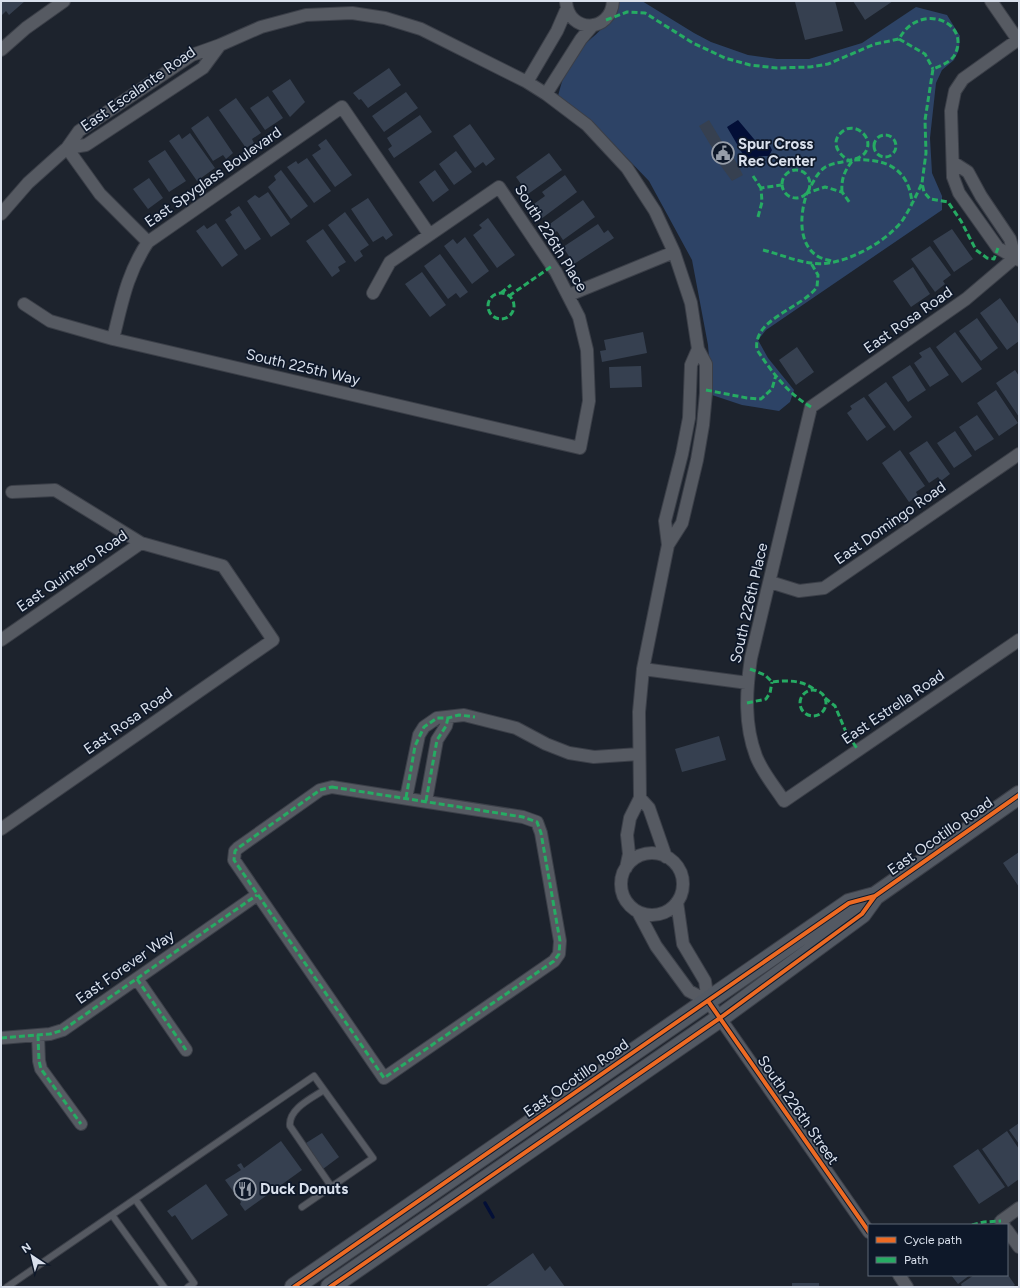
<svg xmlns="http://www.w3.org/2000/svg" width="1020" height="1288" viewBox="0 0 1020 1288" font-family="Figtree,sans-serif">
<rect width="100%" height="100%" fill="#1d232d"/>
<path fill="#2d4366" d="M616,1H642L694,33L711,42L748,55L777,59H809L862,43L916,7L947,15L960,36L959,50L954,60L942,70L936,83L930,138L932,173L942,196V210L766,330L758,340L768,358L794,390L790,402L779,411L742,405L712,395L708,345L692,260L649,181L601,131L558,96C562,81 567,63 578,51C595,33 611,27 616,1Z"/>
<path fill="#030f37" d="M738,120L759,145L763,143L770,146L772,150L769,156H760L748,163L727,127Z"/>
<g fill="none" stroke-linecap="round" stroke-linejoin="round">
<path stroke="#030f37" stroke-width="3.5" d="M485,1203L493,1217"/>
</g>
<path fill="#364050" d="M1,1H25L9,15L6,11L1,16Z
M835,1L843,31L805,40L795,2Z
M853,1H893L865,20Z
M389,68L401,85L368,108L361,99L359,100L353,93Z
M290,79L305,102L290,117L272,91Z
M406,92L418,108L384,132L372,116Z
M268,96L283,118L265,130L250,108Z
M236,98L261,133L252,139L254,143L246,148L219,110Z
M420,115L432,132L394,158L388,149L392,146L387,138Z
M208,116L233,153L226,159L223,155L213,161L191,128Z
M709,120L727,150L729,149L743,175L732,181L715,158L717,156L699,126Z
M470,124L495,159L486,166L483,162L475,168L453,136Z
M190,133L215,168L197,181L169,141L179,134L182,139Z
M326,139L352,175L335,187L312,155L321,149L318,145Z
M165,150L186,181L169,192L148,161Z
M456,151L472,172L454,185L439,164Z
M549,153L562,170L528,194L516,177Z
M307,158L331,191L314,203L287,167L296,161L298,164Z
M281,170L308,206L291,219L268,187L276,180L274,176Z
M435,170L449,190L433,202L419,182Z
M565,175L577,192L541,219L531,206L545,196L542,192Z
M149,178L163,198L148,209L133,189Z
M268,192L290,224L271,237L247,201L255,195L259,198Z
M368,198L393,235L386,240L383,236L373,242L351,209Z
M583,200L595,217L563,240L557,231L553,234L547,226Z
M239,206L261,239L245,250L225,220L232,215L230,212Z
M345,212L369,245L360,251L363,256L355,262L328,225Z
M488,218L515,255L497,268L473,235L482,228L479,225Z
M216,223L238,255L222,267L196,231L204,225L207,229Z
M598,224L604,233L608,230L614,238L574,264L563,247Z
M323,229L346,262L338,267L340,271L332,277L306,241Z
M952,229L973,259L954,272L933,241Z
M465,237L489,271L472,284L444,246L453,239L457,244Z
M930,246L951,275L943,281L945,284L935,292L911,259Z
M440,254L468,292L460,298L456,293L448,299L424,266Z
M913,267L930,294L911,307L893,281Z
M422,272L446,305L430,317L405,284Z
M1000,298L1019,325V341L1007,350L980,313Z
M977,318L998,348L981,361L959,331Z
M643,332L647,353L602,362L600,351L606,350L604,340Z
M955,332L982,369L962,383L936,347Z
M797,347L814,372L796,385L779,360Z
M930,347L949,375L930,387L914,363L922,357L919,353Z
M910,365L926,390L908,402L892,377Z
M641,366L642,387L610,388L609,367Z
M1015,370L1019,376V417L996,383Z
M886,382L912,417L894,431L868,395Z
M996,390L1018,423L999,436L977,403Z
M864,397L886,427L867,441L847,413L852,409L850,406Z
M977,415L994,439L975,451L959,427Z
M955,431L972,456L954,468L937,443Z
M927,441L950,474L941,481L938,477L929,483L909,453Z
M900,450L925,486L916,492L918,496L909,502L882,463Z
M719,736L726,760L682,772L675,749Z
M1019,852V887L1003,863Z
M1019,1123V1144L1009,1130Z
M1007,1131L1019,1149V1179L1008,1187L982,1149Z
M322,1133L339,1157L323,1169L306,1143Z
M281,1141L302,1170L245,1211L240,1204L241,1202L225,1180L241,1170L237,1165L241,1163L244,1168Z
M978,1149L1005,1187L979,1204L953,1166Z
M206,1184L228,1215L192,1240L175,1215L172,1217L167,1211Z
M533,1253L545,1271L550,1266L565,1287H485Z
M951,1275H970L958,1284Z
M974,1275H1008L1015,1285L1012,1287H962L961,1284Z
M792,1283H819V1287H792Z"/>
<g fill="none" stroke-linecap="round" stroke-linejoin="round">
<g stroke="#3b3f48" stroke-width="8">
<path id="service" d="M324,1090C312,1098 288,1109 290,1126L331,1186
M135,1199L194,1283L188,1287
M112,1215L164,1287
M7,1287L314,1076L373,1158L302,1207"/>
</g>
<g stroke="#3b3f48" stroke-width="14">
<path id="minor" d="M991,1L1018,40
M566,2C569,34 611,33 613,1
M1019,39L963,79L955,91L951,111L953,177L959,193L998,248L1019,260
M1,50L26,28L64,1
M527,82L557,31L567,8
M546,94L581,39L593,25
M67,148L86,145L203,68L220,45
M67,148L100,194L148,242
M954,163L968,172L981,196L1010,239L1015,257
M1,214L28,183L67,148L79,131L192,55L220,45L261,27L306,15L352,13L385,18L421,29L527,82L546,94L587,125L627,168L655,211L674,252L691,303L698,349L706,364V393L703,425L697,460L682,523L668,545
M1019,254L966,299L811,407L751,658C746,691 744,724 756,756C762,772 775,787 784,801L1019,640
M569,295L674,252
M24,304L50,321L113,339L580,448L589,401L587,350L579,317L556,272L499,187L390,262L373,293
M113,339C122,303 127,273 148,242L342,107L429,234
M770,582L799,591L824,588L1019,454
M1,640L141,543
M643,669L748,683
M332,787L523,817L537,822L541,833L560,941L559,954L554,961L384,1078L234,860L235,851L238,848L320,790Z
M406,798L419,735L424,727L437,718L464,715L516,728L546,744L569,753L594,757L639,754
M640,798L649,808L666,857
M426,801L437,740L446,726L448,718
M1,829L273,640L223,566L141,543L55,490L12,492
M621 884a31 31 0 1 1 62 0a31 31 0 1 1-62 0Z
M626,868L629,854L627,835L630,818L640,798L639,712L643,669L668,545L665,521L682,454L689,418L691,365L698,349
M677,902L683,944L705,981L708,1001L869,1232
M638,912L656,946L689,991L708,1001
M137,979L186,1050
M38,1035L39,1061L41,1069L81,1124
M1,1038L50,1034L63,1030L257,895
M1004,1225L1001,1221L1019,1208
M1007,1230L1019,1247
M899,1275L907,1287"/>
</g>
<g stroke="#3b3f48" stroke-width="20">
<path id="secondary" d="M294,1287L849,903L875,896
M330,1287L720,1018L862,914L875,896L1019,795"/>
</g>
<use href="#service" stroke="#565a62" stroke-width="6"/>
<use href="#minor" stroke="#565a62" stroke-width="12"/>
<use href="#secondary" stroke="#535963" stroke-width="18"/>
<path stroke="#26ab63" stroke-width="3" stroke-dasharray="6 3" stroke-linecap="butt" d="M606,20L627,12L645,13L693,43L725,58L750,65L777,68L810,67L828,64L875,44L899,39C920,0 973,23 954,56C949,63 940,66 933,69L925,120L926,153L922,183L924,192L930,199L948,202L961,221L976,250L987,258L994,259L998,248
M899,39L925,54L933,69
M874 146a11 11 0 1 1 22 0a11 11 0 1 1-22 0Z
M782 184a14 14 0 1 1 28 0a14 14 0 1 1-28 0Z
M753,176L761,188
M842,192C841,178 845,170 853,160C885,158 909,168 912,203
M807,193C812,185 816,174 824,168C836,159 862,164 867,149C872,136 855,122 843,131C830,141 837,153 848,160
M758,217L762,202L761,188L781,185
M763,250C779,254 795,261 811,263C840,268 884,244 902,221C910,209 916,196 922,183
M831,261C828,260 823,259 819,257C797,245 800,213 807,193L825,187L842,192L850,203
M488 306a13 13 0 1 1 26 0a13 13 0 1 1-26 0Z
M501,293L511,285
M509,296L552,266
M706,390L747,398L761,399L772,389L776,375
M811,407C787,393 772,372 757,350C752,319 801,309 817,287L818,275L811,263
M750,669L765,675L772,682C787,680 803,680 815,690
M800 703a13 13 0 1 1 26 0a13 13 0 1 1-26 0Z
M825,698L835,706L846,732L858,750
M747,703L766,699L770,693L772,682
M332,787L523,817L537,822L541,833L560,941L559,954L554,961L384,1078L234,860L235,851L238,848L320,790Z
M406,798L415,746L424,727L437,718H448L459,715L475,717
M426,801L437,740L446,726L448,718
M137,979L186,1050
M38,1035L39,1061L41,1069L81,1124
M1,1038L50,1034L63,1030L257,895
M972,1225L984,1222L1001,1221"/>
<g stroke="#0e1829" stroke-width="6">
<path id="cycleway" d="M708,1001L869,1232
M294,1287L849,903L875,896
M330,1287L720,1018L862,914L875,896L1019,795"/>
</g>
<use href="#cycleway" stroke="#ed6a23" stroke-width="4"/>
</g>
<defs>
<g id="civic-ring" transform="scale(1.15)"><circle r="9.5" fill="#0e1829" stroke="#979ea9" stroke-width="1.5"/><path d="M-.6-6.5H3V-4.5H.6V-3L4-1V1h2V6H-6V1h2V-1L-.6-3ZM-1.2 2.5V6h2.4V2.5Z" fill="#979ea9"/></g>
<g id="restaurant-ring" transform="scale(1.15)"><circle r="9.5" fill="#0e1829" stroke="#979ea9" stroke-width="1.5"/><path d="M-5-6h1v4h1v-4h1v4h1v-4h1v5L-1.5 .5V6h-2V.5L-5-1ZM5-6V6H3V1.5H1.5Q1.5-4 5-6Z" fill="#979ea9"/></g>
</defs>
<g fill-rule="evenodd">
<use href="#civic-ring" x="723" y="153"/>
<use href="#restaurant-ring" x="245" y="1189"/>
</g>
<g text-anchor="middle" stroke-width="3.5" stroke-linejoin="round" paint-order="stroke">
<g font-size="15" fill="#d9e0ec" stroke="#0e1829">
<text transform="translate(138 89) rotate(-35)" y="5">East Escalante Road</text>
<text transform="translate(213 177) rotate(-35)" y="5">East Spyglass Boulevard</text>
<text transform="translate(551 238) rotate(58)" y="5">South 226th Place</text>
<text transform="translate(908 320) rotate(-35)" y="5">East Rosa Road</text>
<text transform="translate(303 367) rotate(13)" y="5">South 225th Way</text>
<text transform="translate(890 523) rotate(-35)" y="5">East Domingo Road</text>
<text transform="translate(72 571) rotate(-35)" y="5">East Quintero Road</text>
<text transform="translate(749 603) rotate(-77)" y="5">South 226th Place</text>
<text transform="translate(893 707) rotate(-34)" y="5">East Estrella Road</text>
<text transform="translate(128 721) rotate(-35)" y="5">East Rosa Road</text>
<text transform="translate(940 836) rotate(-35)" y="5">East Ocotillo Road</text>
<text transform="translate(125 967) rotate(-35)" y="5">East Forever Way</text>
<text transform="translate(576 1078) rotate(-35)" y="5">East Ocotillo Road</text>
<text transform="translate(798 1110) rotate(55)" y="5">South 226th Street</text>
</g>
<g font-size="15" font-weight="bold" fill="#d9e0ec" stroke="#0e1829" text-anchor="start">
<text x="738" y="149">Spur Cross<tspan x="738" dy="17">Rec Center</tspan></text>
<text x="260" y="1194">Duck Donuts</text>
</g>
</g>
<rect width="1020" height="1288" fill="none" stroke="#d9e0ec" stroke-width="4"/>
<rect x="868" y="1224" width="140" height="52" fill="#0e1829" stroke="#5f6877"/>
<rect x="876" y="1237" width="20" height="6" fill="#ed6a23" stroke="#5f6877"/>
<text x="904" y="1244" font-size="12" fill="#d9e0ec">Cycle path</text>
<rect x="876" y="1257" width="20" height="6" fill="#26ab63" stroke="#5f6877"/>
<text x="904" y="1264" font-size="12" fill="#d9e0ec">Path</text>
<g transform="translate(32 1256) rotate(325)" stroke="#0e1829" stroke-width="3" paint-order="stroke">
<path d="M0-3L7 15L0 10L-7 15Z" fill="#d9e0ec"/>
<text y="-6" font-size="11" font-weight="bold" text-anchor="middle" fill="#d9e0ec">N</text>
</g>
</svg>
